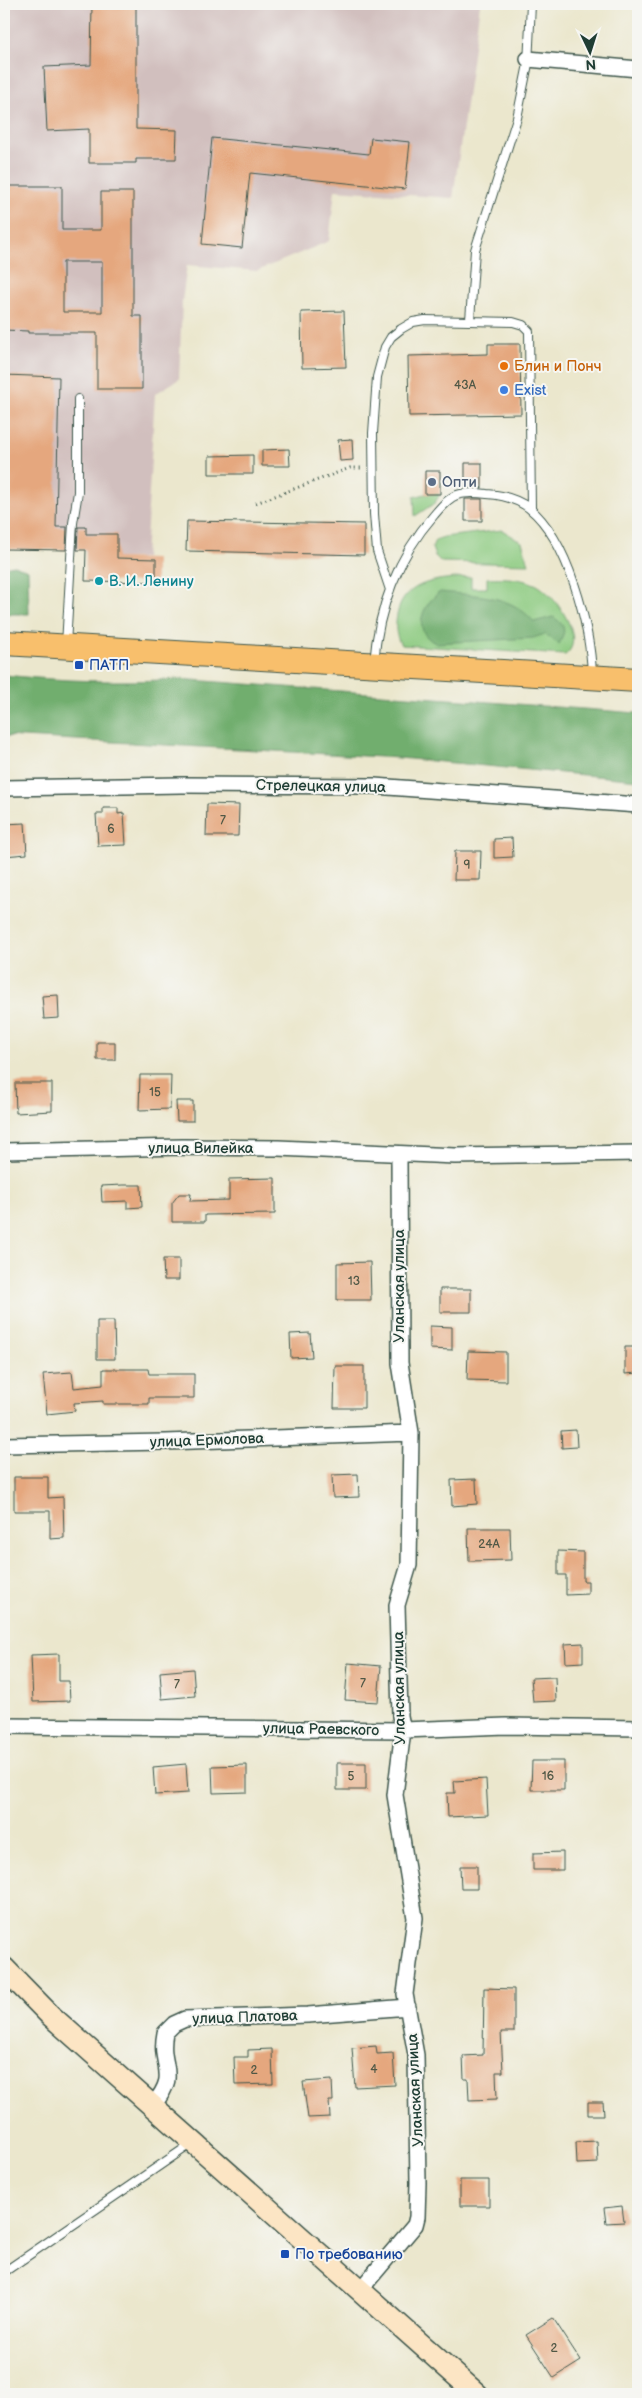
<svg xmlns="http://www.w3.org/2000/svg" width="642" height="2398" viewBox="0 0 642 2398" font-family="'Balsamiq Sans',sans-serif">
<rect width="100%" height="100%" fill="#f6f6f2"/>
<filter id="ink" filterUnits="userSpaceOnUse"><feTurbulence type="fractalNoise" baseFrequency=".02" numOctaves="2"/><feDisplacementMap in="SourceGraphic" scale="10" xChannelSelector="R" yChannelSelector="G"/><feConvolveMatrix kernelMatrix="1 2 1 2 8 2 1 2 1" color-interpolation-filters="sRGB"/></filter>
<filter id="wash" filterUnits="userSpaceOnUse"><feTurbulence type="fractalNoise" baseFrequency=".0096" numOctaves="4" result="noise"/><feDisplacementMap in="SourceGraphic" scale="20" xChannelSelector="R" yChannelSelector="G"/><feGaussianBlur stdDeviation="1.12" result="paint"/><feColorMatrix in="noise" values="0 0 0 0 0 0 0 0 0 0 0 0 0 0 0 0 0 1.4 0 .05"/><feComposite in="paint" operator="in"/></filter>
<g filter="url(#wash)">
<rect width="100%" height="100%" fill="#ebe7cd"/>
<path fill="#d1bfbe" d="M4,4H86V9L87,4H480L453,198L335,190L329,241L257,271L187,265L182,301L179,379L155,394L145,558H117L116,534H93V558H86L85,550L4,549Z"/>
<path fill="#8cca80" stroke="#56845a" d="M425,494H440L435,503L415,516L414,497Z
M502,530L522,542L529,564L441,562L435,556L432,548L435,540L444,537Z
M471,577V588H487V578C504,577 522,578 537,585C554,594 588,639 565,655L401,645C395,635 395,626 397,615C404,579 441,579 471,577Z"/>
<path fill="#71ae6e" stroke="#487651" d="M14,565L28,570L29,614H4V567Z
M440,592C475,596 510,593 534,622L553,617C566,625 566,632 559,644L545,634L533,638L435,643C411,630 423,604 440,592Z
M4,675C62,681 119,683 178,679L638,713V780L399,758L4,736Z"/>
<g id="blocks">
<path fill="#e5a77e" fill-rule="evenodd" d="M92,4H136V129L177,130L176,159H136V163H89V129L47,131L44,67L91,65Z
M212,138L369,154L371,138L410,142L405,189L250,173L242,248L202,244Z
M4,186H62V230H101V192H133V316H142V389H97V333H28V331L4,330ZM63,262H102V312H63Z
M344,311L346,367L302,368L301,312Z
M488,344H520L521,414L409,416L408,356L488,354Z
M4,375L59,377L56,527H67L66,550L4,549Z
M352,439L353,460L340,461L338,440Z
M289,449L290,466H262V450Z
M253,455V474H209V456Z
M465,463H482V488H465Z
M425,471H440V494H425Z
M465,499H482V521H465Z
M187,521L364,524V555L186,551Z
M78,527H86V534H117V558L156,559V582L85,581L86,550H77Z
M207,804L239,805L238,836H206Z
M103,808H118V814L124,813L126,845L98,846L96,814H103Z
M25,823L27,854L4,856V824Z
M512,838L513,857L494,858V839Z
M455,851H481L480,880H454Z
M58,995L59,1018L44,1019L42,996Z
M97,1042H115V1060H97Z
M140,1075H171L170,1109L139,1110Z
M15,1083H52V1111L16,1113Z
M176,1101H193V1121H177Z
M275,1178V1214L205,1215V1222H172V1203L179,1194H191L190,1201L229,1200V1179Z
M123,1185H141L142,1207L127,1208V1201L102,1202L101,1186Z
M163,1259H179V1280H164Z
M370,1262L371,1300H337V1263Z
M440,1289H471V1312H440Z
M97,1321H114L115,1359H97Z
M430,1326L452,1327V1350L430,1349Z
M310,1333L312,1357L291,1358L290,1334Z
M625,1347H638V1373L625,1374Z
M468,1351L506,1352V1381L467,1380Z
M335,1366H364V1408H334Z
M103,1369H148L149,1374H194V1398H149V1404H103V1401L74,1403L75,1411L47,1414L43,1374L72,1372L74,1388L103,1385Z
M576,1430L577,1447L562,1448L561,1431Z
M358,1474L359,1497L333,1498L332,1475Z
M14,1477H48V1498L63,1497L64,1538L50,1539V1511H14Z
M476,1479L477,1504L452,1506L451,1480Z
M468,1528H510L511,1560L469,1561Z
M558,1551L583,1552V1581H588V1594L566,1595V1575H558Z
M583,1643V1662L566,1663L565,1644Z
M59,1654V1681H69L70,1701L33,1702L31,1655Z
M348,1663L381,1666L378,1702L345,1700Z
M193,1669L195,1696L162,1699L160,1672Z
M555,1677L556,1701L533,1702L531,1678Z
M532,1761H564V1790H531Z
M337,1763H366V1790H337Z
M186,1764L188,1793L155,1795L153,1767Z
M247,1765V1792L213,1793L212,1766Z
M486,1779L488,1815L448,1817L447,1793H455L454,1781Z
M563,1852V1870H533V1853Z
M460,1866H477V1889H461Z
M484,1988L514,1989V2032H501L503,2072H496L497,2099L469,2100L468,2079H464L463,2056L483,2055Z
M376,2046L377,2054L393,2053L395,2085L355,2087L352,2048Z
M272,2049L273,2084L235,2085L234,2057H248V2050Z
M332,2080L333,2101H329L330,2117L308,2118L303,2082Z
M588,2102H603L604,2115H588Z
M597,2141L598,2163L577,2164L576,2142Z
M460,2180H489V2206H460Z
M622,2206L624,2222L606,2223L604,2208Z
M553,2318L581,2361L554,2378L526,2335Z"/>
</g>
</g>
<g filter="url(#ink)">
<use href="#blocks" fill-opacity="0" stroke="#3e564b" stroke-width="1"/>
<g fill="none" stroke-linecap="round" stroke-linejoin="round">
<g stroke="#3e564b" stroke-width="10">
<path id="lane" d="M470,320L475,250L517,118L528,64L531,4
M390,590L377,551L374,514L373,433L377,377L385,347L391,337L401,329L413,322L425,320L513,322L523,325L529,331L531,509
M66,645L73,523L78,492V399
M374,663C378,609 398,556 434,515C440,508 448,498 457,495C466,492 478,493 487,494C503,495 517,499 529,508C568,539 591,628 592,675
M4,2272L191,2144"/>
</g>
<g stroke="#3e564b" stroke-width="18">
<path id="street" d="M528,59L638,69
M4,788L182,785L374,786L638,805
M4,1151L183,1147L278,1148L455,1156L638,1153
M4,1445L166,1442L411,1433
M4,1726L403,1730L506,1726L638,1728
M153,2105C181,2072 158,2068 165,2033L174,2024L185,2019L308,2015L408,2007
M360,2290L415,2225L417,2217L418,2183L416,2055L405,1994L415,1918L395,1795L403,1730L400,1716L397,1605L409,1565L411,1433L400,1363L399,1155"/>
</g>
<g stroke="#3e564b" stroke-width="24">
<path id="secondary" d="M4,1968L50,2015L477,2394"/>
</g>
<g stroke="#3e564b" stroke-width="26">
<path id="primary" d="M4,643L638,680"/>
</g>
<path stroke="#3e564b" stroke-width="3" stroke-dasharray="1 4" stroke-linecap="butt" d="M256,503L350,468H364"/>
<use href="#lane" stroke="#fff" stroke-width="8"/>
<use href="#street" stroke="#fff" stroke-width="15"/>
<use href="#secondary" stroke="#fce5c4" stroke-width="21"/>
<use href="#primary" stroke="#f8bf6c" stroke-width="24"/>
</g>
</g>
<circle fill="#e8710a" stroke="#f6f6f2" stroke-width="2" cx="504" cy="366" r="5"/>
<circle fill="#3f7fe0" stroke="#f6f6f2" stroke-width="2" cx="504" cy="390" r="5"/>
<circle fill="#5c6f8a" stroke="#f6f6f2" stroke-width="2" cx="432" cy="482" r="5"/>
<circle fill="#0f9aa8" stroke="#f6f6f2" stroke-width="2" cx="99" cy="581" r="5"/>
<g fill="#1a4fb4" stroke="#f6f6f2" stroke-width="2">
<rect x="74" y="660" width="10" height="10" rx="2.5"/>
<rect x="280" y="2249" width="10" height="10" rx="2.5"/>
</g>
<g text-anchor="middle" stroke-width="4" stroke-linejoin="round" paint-order="stroke">
<g font-size="12" fill="#505846">
<text x="465" y="389">43А</text>
<text x="223" y="824">7</text>
<text x="111" y="833">6</text>
<text x="467" y="869">9</text>
<text x="155" y="1096">15</text>
<text x="354" y="1285">13</text>
<text x="489" y="1548">24А</text>
<text x="363" y="1687">7</text>
<text x="177" y="1688">7</text>
<text x="351" y="1780">5</text>
<text x="548" y="1780">16</text>
<text x="374" y="2073">4</text>
<text x="254" y="2074">2</text>
<text x="554" y="2352">2</text>
</g>
<g font-size="15" fill="#c56008" stroke="#f6f6f2" text-anchor="start">
<text x="514" y="371">Блин и Понч</text>
</g>
<g font-size="15" fill="#366cbe" stroke="#f6f6f2" text-anchor="start">
<text x="514" y="395">Exist</text>
</g>
<g font-size="15" fill="#4e5e75" stroke="#f6f6f2" text-anchor="start">
<text x="442" y="487">Опти</text>
</g>
<g font-size="15" fill="#0d838f" stroke="#f6f6f2" text-anchor="start">
<text x="109" y="586">В. И. Ленину</text>
</g>
<g font-size="15" fill="#164399" stroke="#f6f6f2" text-anchor="start">
<text x="89" y="670">ПАТП</text>
<text x="295" y="2259">По требованию</text>
</g>
<g font-size="15" fill="#1f3d34" stroke="#f6f6f2">
<text transform="translate(321 786) rotate(1)" y="5">Стрелецкая улица</text>
<text x="201" y="1153">улица Вилейка</text>
<text transform="translate(399 1286) rotate(-90)" y="5">Уланская улица</text>
<text transform="translate(207 1440) rotate(-2)" y="5">улица Ермолова</text>
<text transform="translate(399 1688) rotate(-91)" y="5">Уланская улица</text>
<text transform="translate(321 1729) rotate(1)" y="5">улица Раевского</text>
<text transform="translate(245 2017) rotate(-2)" y="5">улица Платова</text>
<text transform="translate(415 2090) rotate(-93)" y="5">Уланская улица</text>
</g>
</g>
<rect width="642" height="2398" fill="none" stroke="#f6f6f2" stroke-width="20"/>
<g transform="translate(590 52) rotate(176)" stroke="#f6f6f2" stroke-width="4" paint-order="stroke">
<path d="M0-4L9 19L0 12L-9 19Z" fill="#1f3d34"/>
<text y="-8" font-size="14" font-weight="bold" text-anchor="middle" fill="#1f3d34">N</text>
</g>
</svg>
